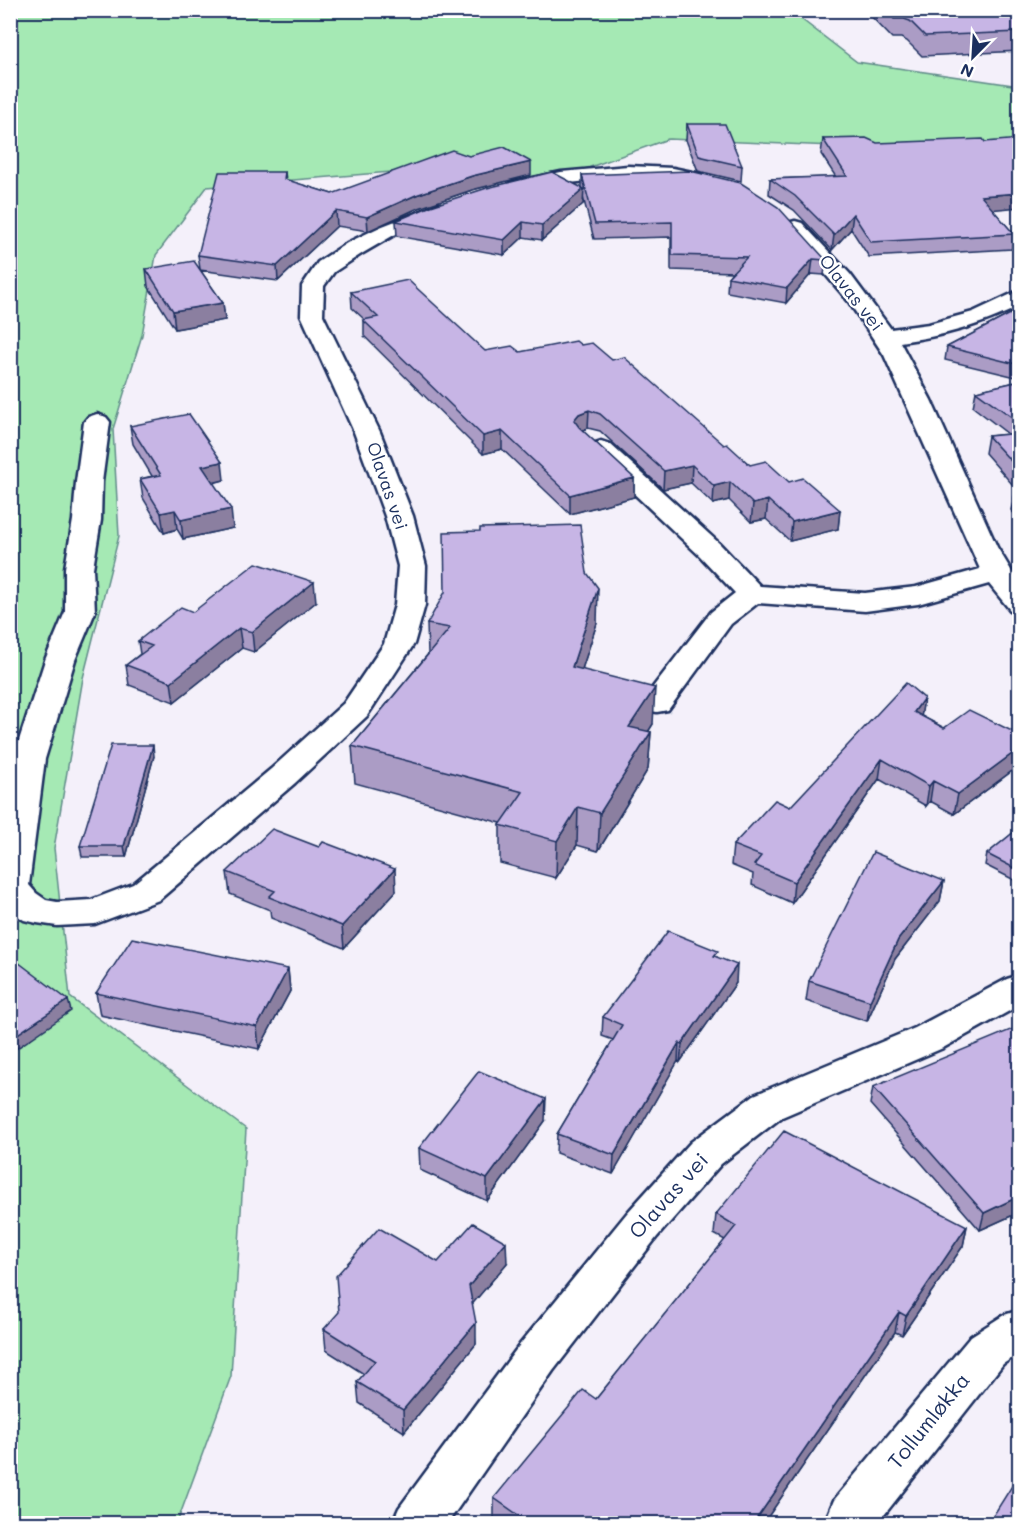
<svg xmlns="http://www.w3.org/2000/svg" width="1030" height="1534" viewBox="0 0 1030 1534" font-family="Mali,sans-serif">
<rect width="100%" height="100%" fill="#f4f0fa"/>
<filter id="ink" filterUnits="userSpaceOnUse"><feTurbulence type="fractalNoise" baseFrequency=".0167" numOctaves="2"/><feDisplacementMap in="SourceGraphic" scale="12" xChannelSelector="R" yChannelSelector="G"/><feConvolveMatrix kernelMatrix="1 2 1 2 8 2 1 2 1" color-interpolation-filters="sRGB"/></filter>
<g filter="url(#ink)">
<path fill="#a5e9b4" stroke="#608c89" stroke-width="1.5" d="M10,11H799L792,12L857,62L1019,86V139L999,145L834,146L668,139L557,179L487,177L428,169L207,187L156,255L142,335L113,429L119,536L83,678L54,848L70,997L246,1129L231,1376L177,1523H11Z"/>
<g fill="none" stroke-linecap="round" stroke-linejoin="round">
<g stroke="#1b2f5e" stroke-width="5">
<path id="minor" d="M628,166L673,168L702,174L705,178L702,182L695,184C634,174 577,179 517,193L510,191L507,187L510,183L561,172Z
M439,204L446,206L449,210L446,214L394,235L363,253L334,272L324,286L323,315L380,432L413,516L426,566L425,605L414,644L367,716L295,783L159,900L95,924L57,926L37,923L24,920L10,911V773L13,759L45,660L65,612V568L73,520L76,482L84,422L88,417L97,414L106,417L110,422L102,482L101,520L93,568L95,612L75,660L45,759L29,885L36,893L46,900L57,902L91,900L133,884L271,769L344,703L384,644L395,605L398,566L385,516L354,432L301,315L302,286L318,262L347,243L380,227Z
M795,221L802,223L850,274L891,329L929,324L973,312L1020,290V306C980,326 943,336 900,342L931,400L997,547L1020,585V613L1010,610L989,584L918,604L865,611L758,603L731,624L668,710L657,712L646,710L641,703L646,696L711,612L735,593L700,556L592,454L588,449L592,444L601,441L610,444L720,544L760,586L865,593L916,587L980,569L884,355L849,302L785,227L788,223Z
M1020,975V1005L943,1048L782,1117L721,1164L657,1237L553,1371L447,1524H392L399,1508L521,1343L627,1213L691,1142L754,1095L915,1028L1007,979Z
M1020,1310V1353L1003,1364L877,1524H824L834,1500L971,1336L1004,1315Z"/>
</g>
<use href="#minor" fill="#fff" fill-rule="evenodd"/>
</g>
<path fill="#ab9cc5" stroke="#1b2f5e" stroke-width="1.5" d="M865,10H1020V51L922,56L907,41L901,38H892Z
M687,124L742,166L741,181L698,171L686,140Z
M823,139L993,210L1014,234L1012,249L869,257L851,229L832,250L794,210L769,194L770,179L836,177L821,154Z
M285,172L286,180L332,194L531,175L472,190L416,209L368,231L337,226L278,281L200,270L223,303L225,320L175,329L148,286L146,269H200L198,255Z
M582,175L826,260L824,275L811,274L786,303L727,292L728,277L732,272L671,270V237L594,239L583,197V204L542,240L523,237L504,255L397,236L396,221L582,188Z
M351,292L485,351L520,352L581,345L612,360L750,465L789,482L840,510L838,529L790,541L766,519L751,522L729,500L713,504L691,483L663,489L600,431L588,428L582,430L634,478V497L570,514L502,449L483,454L364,336V319L352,308Z
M1020,309V378L945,360L947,347Z
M1020,381V520L1011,510L1015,493L1019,492L985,453L988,436L1008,434L973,407L976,391Z
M130,426L224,480L213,483L233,528L183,539L177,529L164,533L143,498L140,479L152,476L133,444Z
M587,573L597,623L582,669L653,724L648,732H651L648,769L598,851L577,845L556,878L500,863V825L501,823L355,783L352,746L428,654L427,624Z
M316,602L254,652L242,648L174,702L129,685L126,665L140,654L138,641L193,612Z
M924,698L921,716L944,728L1020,735V765L954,814L930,801L926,806L879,779L792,903L752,885L753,874L731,865L733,845L790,807Z
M154,756L126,857H82L80,846Z
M1020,827V883L985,865L987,854Z
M319,847L396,891L344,948L271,918L270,910L230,894L227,872Z
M944,881L940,901L895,959L867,1021L806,1001L809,981Z
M717,957L736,983L680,1062L678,1061L613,1174L556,1153L557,1134L613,1040L602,1036L603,1017Z
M288,969L290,991L259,1049L100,1015L96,993Z
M873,1087L1020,1212L980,1230L870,1104Z
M545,1121L487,1201L420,1170L419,1148Z
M716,1214L967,1226L963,1246L902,1335L895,1332L763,1524H503L494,1518V1498L596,1399L725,1240L714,1234Z
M438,1262L507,1263L472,1304L476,1344L404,1432L359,1403L357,1382L364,1374L326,1350L324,1329Z"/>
<path fill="#8b7fa0" stroke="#1b2f5e" stroke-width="1.5" d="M531,162V175L472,190L416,209L368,231L367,217L416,195L472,176Z
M584,189L583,204L542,240V225Z
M1020,193V207L979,211L981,196Z
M336,211L337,226L278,281L277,266Z
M853,214L851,229L832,250L834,235Z
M523,222V237L504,255V240Z
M813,259L811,274L786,303L787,288Z
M223,303L225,320L175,329L173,311Z
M589,410L588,428L578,432L574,420L579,414Z
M502,431V449L483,454V436Z
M222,462L224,480L204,485L202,466Z
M692,465L691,483L663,489L664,471Z
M634,478V497L570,514V495Z
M730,482L729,500L713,504L714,486Z
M768,500L766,519L751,522L753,504Z
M231,509L233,528L183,539L181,520Z
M175,510L177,529L164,533L161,513Z
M840,510L838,529L790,541L792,522Z
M314,582L316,602L254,652L252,632Z
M598,588L597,623L571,703L572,667Z
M239,628L242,648L174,702L171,682Z
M655,688L653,724L628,764L629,727Z
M924,698L921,718L914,712Z
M651,732L648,769L598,851L600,813Z
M153,745L154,756L126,857L124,846Z
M1020,748V765L954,814L958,794Z
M882,759L879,779L792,903L794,882Z
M933,781L930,801L926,806L929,786Z
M578,807L577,845L556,878L557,841Z
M395,869L396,891L344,948L342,926Z
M944,881L940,901L895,959L867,1021L870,1001L898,940Z
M737,965L736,983L680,1062L682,1044Z
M288,969L290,991L259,1049L257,1027Z
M68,1000L71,1011L10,1053V1039Z
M679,1043L678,1061L613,1174L614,1155Z
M546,1099L545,1121L487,1201V1179Z
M1020,1196V1212L980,1230L984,1213Z
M967,1226L963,1246L902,1335L906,1316Z
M506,1242L507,1263L469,1308V1286Z
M899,1312L895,1332L763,1524H753Z
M476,1323V1344L404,1432L403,1410Z"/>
<path fill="#c7b5e5" stroke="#1b2f5e" stroke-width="1.5" d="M886,10H1020V32L925,36L910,21L904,19H894Z
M687,124H725L742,166L699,156Z
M866,138L877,143L983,139L985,142L1020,139V193L981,196L1014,234L871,242L853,214L834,235L795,196L770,179L847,176L823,139Z
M504,147L531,162L472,176L416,195L367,217L336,211L277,266L198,255L219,172H285L284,179L332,194L452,150L469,156Z
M690,171L741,183L778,207L826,260L813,259L787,288L728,277L747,257L672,255V222L595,224L582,175Z
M552,172L584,189L542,225L523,222L504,240L396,221L431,206L487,188Z
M194,261L223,303L173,311L146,269Z
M408,280L485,351L512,346L520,352L576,341L581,345L592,343L612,360L624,357L724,445L727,444L750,465L766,461L789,482L803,478L840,510L792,522L768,500L753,504L730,482L714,486L692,465L664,471L600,414L589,410L579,414L574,420L579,427L634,478L570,495L502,431L483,436L363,320L378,317L351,292Z
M1020,309V365L947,347Z
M1020,381V423L976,391Z
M189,414L222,462L202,466L231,509L181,520L175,510L161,513L140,479L161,475L130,426Z
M1020,433V471L988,436Z
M1020,492V498L1015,493Z
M580,525L587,573L598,588L572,667L655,688L629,727L651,732L600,813L578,807L557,841L500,825L523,792L352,746L450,628L427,624L445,592L444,532L480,531V528Z
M256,563L314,582L252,632L239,628L171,682L126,665L152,646L138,641L181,607L193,612Z
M906,683L924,698L914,712L944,728L969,710L1020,735V748L958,794L933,781L929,786L882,759L794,882L754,865L761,856L733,845L775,800L790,807Z
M111,745H153L124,846H80Z
M1020,827V871L987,854Z
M272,829L319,847L323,842L395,869L342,926L269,897L275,891L227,872Z
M873,852L944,881L898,940L870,1001L809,981Z
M668,931L718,951L714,956L737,965L682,1044L679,1043L614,1155L557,1134L622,1025L603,1017Z
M132,938L288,969L257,1027L96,993Z
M10,956L68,1000L10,1039Z
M1020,1026V1196L984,1213L873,1087Z
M479,1071L546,1099L487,1179L419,1148Z
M784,1131L967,1226L906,1316L899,1312L753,1524H531L494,1498L583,1390L596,1399L736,1226L716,1214Z
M473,1223L506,1242L469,1286L476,1323L403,1410L357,1382L375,1361L324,1329L339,1312L336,1276L379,1228L438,1262Z
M1020,1473V1524H988Z"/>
</g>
<g text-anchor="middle" stroke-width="4.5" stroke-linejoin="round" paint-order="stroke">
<g font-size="18" fill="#1b2f5e" stroke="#fff">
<text transform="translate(851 293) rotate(52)" y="6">Olavas vei</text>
<text transform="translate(387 486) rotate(71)" y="6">Olavas vei</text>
</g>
<g font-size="21" fill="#1b2f5e" stroke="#fff">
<text transform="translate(669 1196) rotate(-48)" y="7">Olavas vei</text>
<text transform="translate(929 1421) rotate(-51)" y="7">Tollumløkka</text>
</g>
</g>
<rect width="1030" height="1534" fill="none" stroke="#fff" stroke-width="36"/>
<rect x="18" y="18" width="994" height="1498" fill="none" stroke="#1b2f5e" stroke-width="2" filter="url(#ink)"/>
<g transform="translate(973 57) rotate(204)" stroke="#ffffff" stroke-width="4.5" paint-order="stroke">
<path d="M0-4.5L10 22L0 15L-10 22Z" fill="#1b2f5e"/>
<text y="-9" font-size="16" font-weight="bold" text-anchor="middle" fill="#1b2f5e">N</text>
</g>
</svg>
